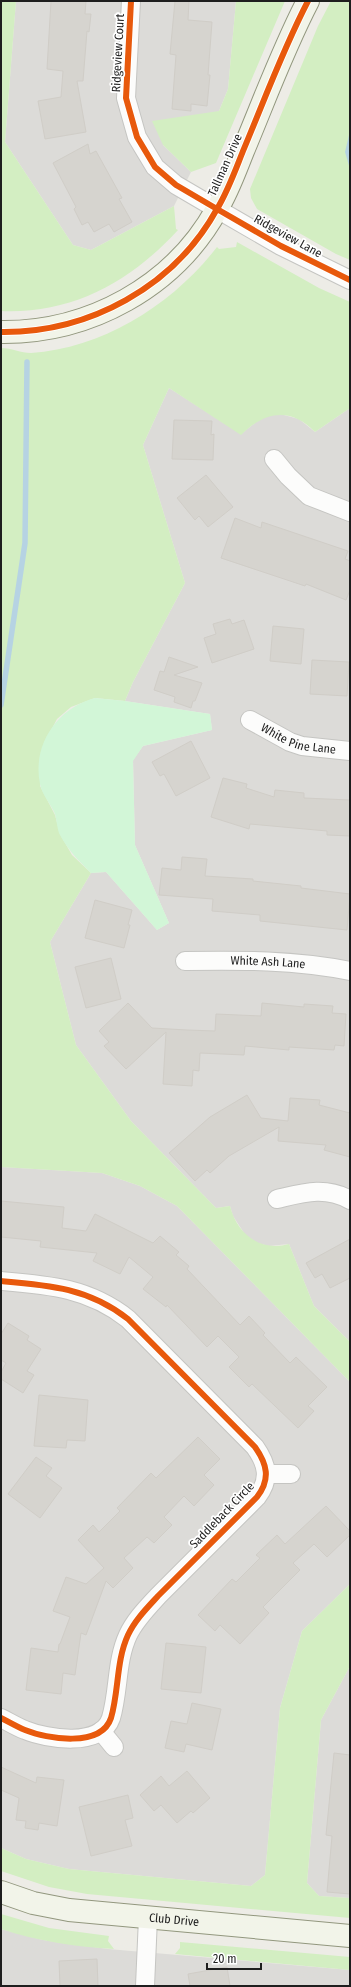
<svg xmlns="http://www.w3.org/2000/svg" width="351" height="1987" viewBox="0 0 351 1987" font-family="'Fira Sans Condensed',sans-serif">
<rect width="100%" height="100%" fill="#edece6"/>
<path fill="#dcdbd8" d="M16,1H236L228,89L219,111L163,145L191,172L174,206L91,250L73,245L5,142Z
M169,388L241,434L260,419L271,415L280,414L299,419L315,432L350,408V1342L314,1306L289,1244L269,1246L257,1243L246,1236L233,1216L230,1206L216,1208L131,1121L76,1045L50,942L91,873L106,872L157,930L169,923L135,845L133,760L143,746L212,730L210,714L125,701L133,682L185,583L143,445Z
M1,1167L102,1173L140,1186L177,1206L350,1382V1584L302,1631L280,1708L265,1875L251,1886L69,1869L26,1859L1,1848Z
M350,1666V1898L319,1896L307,1883L321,1720Z
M1,1929L43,1940L108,1949L350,1970V1986H1Z"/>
<path fill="#d3eec2" d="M1,1H16L5,142L73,245L91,250L174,206L176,229L178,230C130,282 73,314 1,311Z
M236,1H285L216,163L191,172L163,145L152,121L219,111L228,89Z
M331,1H350V260L336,254L257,209L251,198L250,189L318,26Z
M237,242L319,288L350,302V408L315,432C291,407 265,411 241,435L169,388L143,445L185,583L133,682L125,701L95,698L71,707L57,719L47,738L40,786L55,815L60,834L72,855L91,873L50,942L76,1045L131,1121L216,1208L230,1206C237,1234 260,1252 289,1244L314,1306L350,1342V1382L177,1206L140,1186L102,1173L1,1167V348C11,348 21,353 31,353C104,348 173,304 217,247L219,249L236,247Z
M350,1584V1666L321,1720L307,1883L319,1896L350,1898V1918L87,1894L49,1887L1,1871V1848L26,1859L69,1869L251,1886L265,1875L280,1708L302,1631Z
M1,1914L49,1928L109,1936L108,1941L114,1949C76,1947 37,1941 1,1929Z
M180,1942L350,1957V1970L175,1954L180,1948Z"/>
<path fill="#d2f6d7" d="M95,698L125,701L210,714L212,730L143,746L133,761L135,845L169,923L157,930L106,872L91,873C79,861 68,850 60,835C57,829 57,821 55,814C51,804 42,795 40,784C32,745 57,708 95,698Z"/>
<path fill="#b6d3e3" d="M350,131V169L345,152Z"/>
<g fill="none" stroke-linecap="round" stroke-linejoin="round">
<path stroke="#b6d3e3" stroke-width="5.5" d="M1,705L25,543L27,362"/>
</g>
<path fill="#d6d4cf" stroke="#d0cdc7" d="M51,1H86L85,14H91L89,32L87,31L83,81H77L86,132L45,139L38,101L61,97L63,71L47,69Z
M175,1H189L188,20L212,22L208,75H210L207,106L191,104V111L172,109L176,55L170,54Z
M88,144L90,154L96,151L122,198L119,199L132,222L114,232L109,224L94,232L88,222L82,225L74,209L76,207L53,163Z
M174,420L212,421L211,435L214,434L213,460L172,459Z
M206,475L233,507L208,527L199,516L195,520L177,498Z
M235,518L261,528L262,522L348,551L345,559L350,561V590L346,600L306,584L305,586L221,558Z
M230,619L232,624L244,620L254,649L212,663L204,638L216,634L213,624Z
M273,626L304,629L301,664L270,661Z
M169,657L198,667L174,675L202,683L195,701H193L191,708L174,702L175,697L154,690L160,671L164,672Z
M312,660L349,662L347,696L310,694Z
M191,741L210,778L176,796L164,774L160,776L152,762Z
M223,778L247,784L246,788L274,797L275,790L304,793V798L350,800V836L327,835V831L250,824L249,829L211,817Z
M182,857L207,859L205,876L253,879V881L301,886V888L350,894L347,930L260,921V915L212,911L213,899L159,895L162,868L181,870Z
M95,900L132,910L128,925H130L124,948L85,938Z
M111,958L121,999L86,1008L75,967Z
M128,1003L152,1028L187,1030L215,1031L216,1014L261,1016L262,1003L304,1007V1004L333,1006L332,1013L346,1014L344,1046L335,1045L334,1050L289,1047V1050L245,1046L244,1055L200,1053L199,1071L193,1070L192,1086L163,1084L166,1032L126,1069L104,1046L109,1042L99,1031Z
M247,1095L261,1118L288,1121L290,1098L320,1100L319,1105L350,1113V1157L324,1150L326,1145L278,1141L279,1127L229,1156L210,1173L207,1170L195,1181L169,1153L210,1117Z
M1,1201L64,1207L62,1228L86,1231L95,1214L153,1243L160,1236L179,1252L176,1255L189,1266L187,1269L240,1325L249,1316L265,1333L263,1335L290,1363L296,1357L327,1387L308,1406L314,1411L298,1428L252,1384L249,1387L229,1367L239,1357L218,1336L207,1347L167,1305L166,1307L143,1289L153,1277L129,1257L120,1274L93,1261L97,1253L40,1247L41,1241L1,1237Z
M350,1239V1278L330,1288L322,1274L315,1278L306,1263Z
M8,1323L29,1336L27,1340L41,1349L27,1371L34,1375L23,1393L1,1379V1372L6,1363L1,1360V1334Z
M39,1395L88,1400L85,1441L67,1440L66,1448L34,1446Z
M198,1437L220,1459L204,1475L214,1485L194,1506L184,1496L164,1517L172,1525L154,1543L147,1537L124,1558L133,1568L113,1588L106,1581L86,1635L81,1633L75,1675L63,1673L61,1694L26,1690L31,1648L58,1652L59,1644H60L70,1617L53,1611L66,1577L86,1584L104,1568L78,1540L93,1525L99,1532L120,1511L117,1508L151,1473L156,1478Z
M36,1457L52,1468L46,1476L62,1488L40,1518L8,1494Z
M326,1506L350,1531V1535L327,1557L314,1544L293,1563L300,1570L263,1607L269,1613L240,1644L220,1625L215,1631L198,1615L232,1579L236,1582L260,1558L256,1555L277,1535L285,1544Z
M166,1643L206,1647L201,1693L161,1689Z
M192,1703L221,1709L212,1750L186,1744L184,1752L165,1748L171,1721L187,1724Z
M334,1753L350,1755V1894L327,1892L332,1836L326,1835Z
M1,1767L36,1783L37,1777L64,1780L57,1826L39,1823L38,1830L25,1828L26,1821L16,1820L19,1798L1,1790Z
M187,1771L210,1798L193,1813L191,1811L177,1823L161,1805L154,1811L140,1795L161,1776L169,1786Z
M128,1795L133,1818L125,1820L132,1846L91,1856L79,1807Z
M97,1959L98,1986H60L59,1961Z
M227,1967L230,1986H190L188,1974Z"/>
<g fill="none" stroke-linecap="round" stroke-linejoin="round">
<g stroke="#c5c5c2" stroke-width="20">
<g id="street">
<path d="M131,1L126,98L137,137L155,167L176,185L217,209L281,246L350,280"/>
<path d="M274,459L288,476L309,496L350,512"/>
<path id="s1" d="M250,720L290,742L302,746L350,751"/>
<path id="s2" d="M185,961C239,960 296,960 350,971"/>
<path d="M277,1199C303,1193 325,1186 350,1200"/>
<path d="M1,1281C49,1285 89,1288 128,1319L255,1447C267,1464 271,1479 257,1497L158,1596C147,1608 135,1620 128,1635C116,1661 119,1691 111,1718C101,1748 47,1739 25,1730C17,1727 9,1722 1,1718"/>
<path d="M266,1474H291"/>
<path d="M101,1731L114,1747"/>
<path d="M145,1986L148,1918"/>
</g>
</g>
<g stroke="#92977e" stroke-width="24">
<g id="secondary">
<path d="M1,332C89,333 174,287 217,209C228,191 235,171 243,151C264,101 283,49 308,1"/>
<path id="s3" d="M1,1892L33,1903L69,1910L350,1936"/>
</g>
</g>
<use href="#street" stroke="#fcfcfb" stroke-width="18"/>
<use href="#secondary" stroke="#f2f4e9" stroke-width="22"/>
<g stroke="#fff" stroke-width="8">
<path id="cycleway" d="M131,1L126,98L137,137L155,167L176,185L217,209L281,246L350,280
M1,332C89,333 174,287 217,209C228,191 235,171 243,151C264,101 283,49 308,1
M1,1281C49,1285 89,1288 128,1319L255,1447C267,1464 271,1479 257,1497L158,1596C147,1608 135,1620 128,1635C116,1661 119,1691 111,1718C101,1748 47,1739 25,1730C17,1727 9,1722 1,1718"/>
</g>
<use href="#cycleway" stroke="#e8590c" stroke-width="6"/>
</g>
<g text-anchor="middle" stroke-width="3.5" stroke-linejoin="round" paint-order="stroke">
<g font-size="12" fill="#1e1e1e" stroke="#fff">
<text transform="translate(118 53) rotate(-87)" y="4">Ridgeview Court</text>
<text transform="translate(225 165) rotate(-66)" y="4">Tallman Drive</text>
<text transform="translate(288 236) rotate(29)" y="4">Ridgeview Lane</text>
<text dy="4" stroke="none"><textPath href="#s1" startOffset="53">White Pine Lane</textPath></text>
<text dy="4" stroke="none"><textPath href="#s2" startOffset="83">White Ash Lane</textPath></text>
<text transform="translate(222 1515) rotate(-46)" y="4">Saddleback Circle</text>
<text dy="4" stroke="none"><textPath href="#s3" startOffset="176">Club Drive</textPath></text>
</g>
</g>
<rect width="351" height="1987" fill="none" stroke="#1e1e1e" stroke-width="4"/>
<path d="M207 1963v6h54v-6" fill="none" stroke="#1e1e1e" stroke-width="2"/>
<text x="213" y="1963" font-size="12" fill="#1e1e1e" stroke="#ffffff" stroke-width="3" paint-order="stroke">20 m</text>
</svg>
